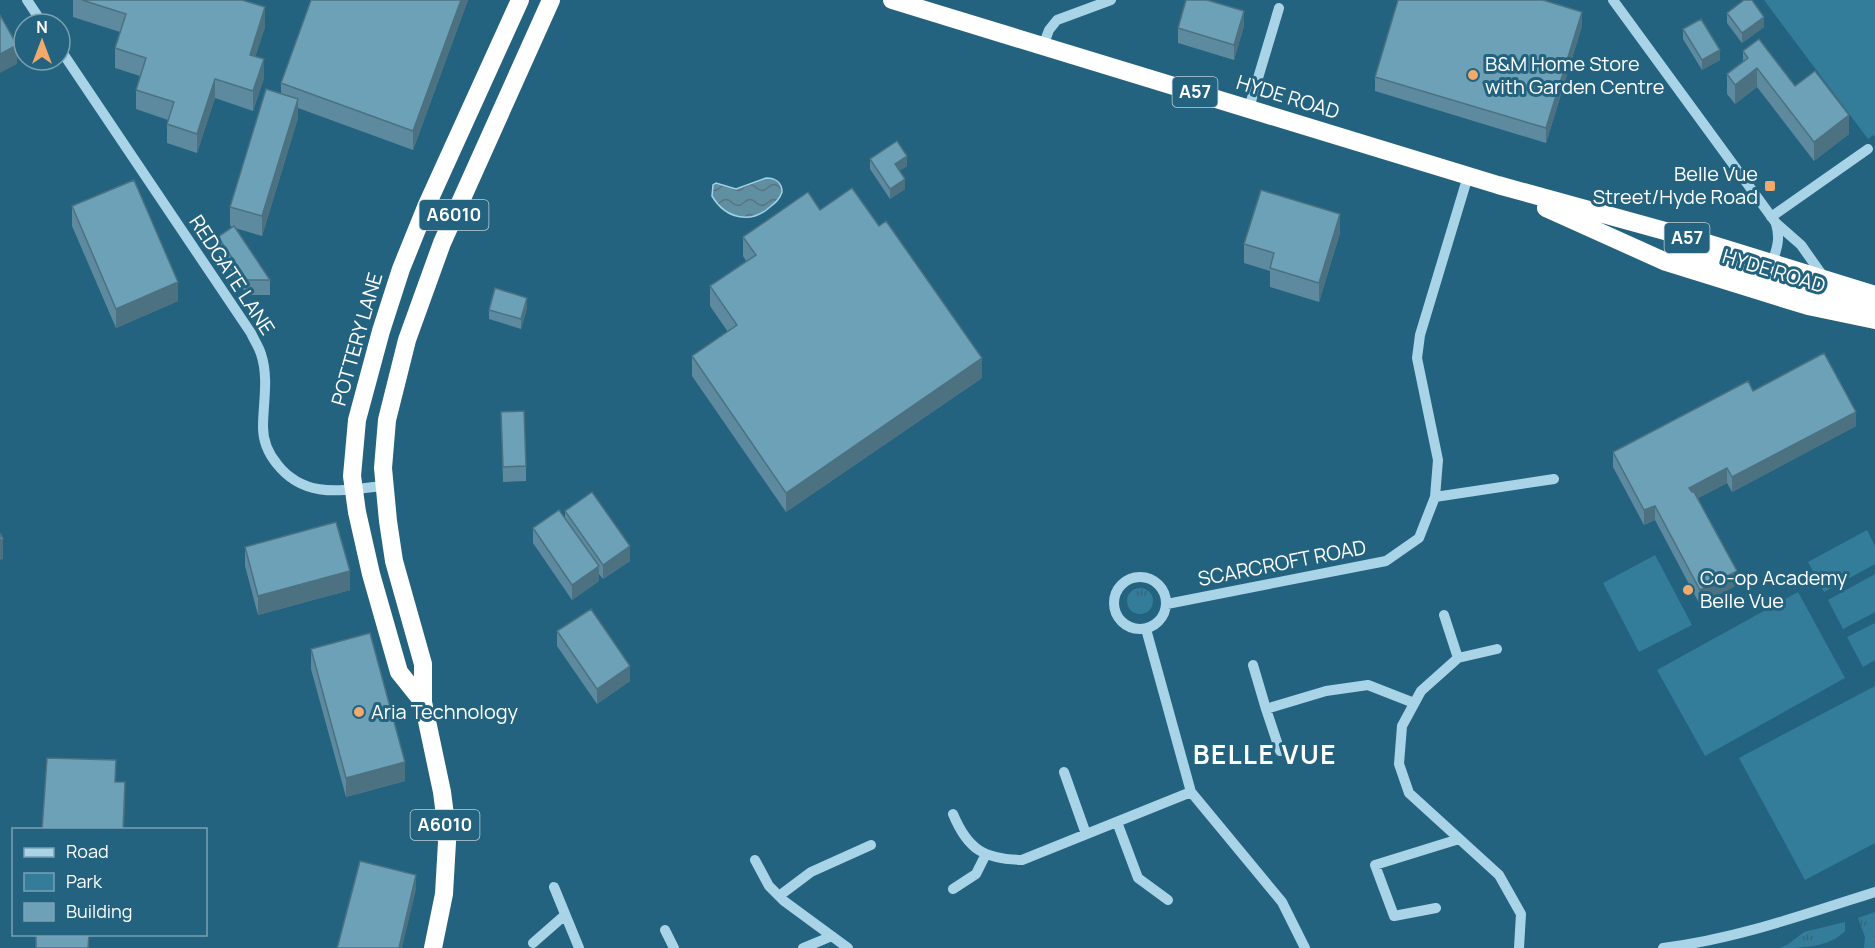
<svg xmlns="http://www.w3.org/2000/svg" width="1875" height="948" viewBox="0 0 1875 948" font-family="Manrope,sans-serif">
<defs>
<pattern id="grass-tufts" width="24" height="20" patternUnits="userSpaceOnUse" patternTransform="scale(1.5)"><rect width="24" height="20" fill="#337d9b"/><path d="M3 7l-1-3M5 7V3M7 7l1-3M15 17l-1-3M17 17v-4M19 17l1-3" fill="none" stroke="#406474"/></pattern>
<pattern id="water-waves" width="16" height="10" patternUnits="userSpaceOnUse" patternTransform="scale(1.5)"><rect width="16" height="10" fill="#618fa2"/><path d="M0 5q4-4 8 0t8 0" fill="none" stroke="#597480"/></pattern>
</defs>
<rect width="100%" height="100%" fill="#23637f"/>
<path fill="url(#grass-tufts)" d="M1127 601a13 13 0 1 1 26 0a13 13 0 1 1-26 0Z
M1875,912V948H1864L1865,937L1858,918Z
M1845,922V931C1829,948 1800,948 1779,948L1787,945L1804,932Z"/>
<path fill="#337d9b" d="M1764,0H1875V137L1873,135L1868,139Z
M1867,530L1875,546V564L1824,592L1808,562Z
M1655,555L1692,625L1639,652L1603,583Z
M1875,574V612L1843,629L1828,600Z
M1798,592L1845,678L1705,756L1657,670Z
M1875,623V660L1863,667L1847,637Z
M1875,686V843L1805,880L1739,758Z"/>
<path fill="url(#water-waves)" stroke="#9dd2e8" stroke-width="1.5" d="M766,178C775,178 782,182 782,192C780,199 775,203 770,207C750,225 725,218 712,196L713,185L716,183L736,189Z"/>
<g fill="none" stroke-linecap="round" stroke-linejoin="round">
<path stroke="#a9d4e7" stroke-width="10" d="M27,0L43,24
M1613,0L1776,223L1801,245L1825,279
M1043,46L1049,30L1057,20L1111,0
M60,49L251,333C254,340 259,347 261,354C269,378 263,403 263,427C263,442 268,453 277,464C305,500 344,490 383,486
M1249,108L1279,8
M1771,217L1868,149
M1771,266C1776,251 1781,240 1776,224
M1435,497L1554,479
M1114 603a26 26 0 1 1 52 0a26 26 0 1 1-52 0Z
M1167,604L1386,561L1419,538L1435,497L1438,460L1417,358L1420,335L1468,176
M1444,615L1458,658
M1146,629L1191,792L1282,902L1305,948
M1497,649L1458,658L1421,691L1402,726L1399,764L1409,793L1499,875L1521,914L1519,948
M1253,665L1266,709
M1280,751L1266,709L1326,691L1368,685L1414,703
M1064,772L1086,834
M953,814C968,850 984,859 1022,860L1191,792
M1117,822L1138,878L1168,900
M755,860L769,886L784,901L848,948
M554,887L579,948
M953,889L976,874L986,854
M779,896L811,872L871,845
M1436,908L1394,916L1375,865L1459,839
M665,930L674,948
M533,943L565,915
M803,948L832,936
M1663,948C1736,939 1806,914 1875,892"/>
<path stroke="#fff" stroke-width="18" d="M892,0L1498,185L1694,239L1875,295
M1546,208L1666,262L1808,306L1875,320
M1675,246L1767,278L1843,300L1873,313
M423,702L399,672L371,574L357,512L352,476L357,420L381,331L401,269L426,207L520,0
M433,948L444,894L447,842L445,815L442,792L423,702V664L394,561L388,521L383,468L387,420L407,340L442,243L551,0"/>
</g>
<path fill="#5d8a9e" d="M73,0H242L265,27L255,56L264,78L253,111L215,98L197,153L167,143V124L168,120L136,109V90L140,76L115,68V48L120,32L73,17Z
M468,0L413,150L298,108V118L262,236L235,228L270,280V295H247L218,251V237L233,227L230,226V207L281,94V83Z
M1727,13L1764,27L1742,43L1727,23Z
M1244,26L1234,60L1178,43V28Z
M1582,26L1546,143L1375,91V77Z
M1683,29L1720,60L1702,70L1683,39Z
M1743,51L1795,86L1849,134L1814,161L1757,87L1735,104L1727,94V74L1743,62Z
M870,159L907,166L899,171L905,189L890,199L870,169Z
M72,206L178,301L116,328L72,226Z
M820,210L982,378L786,512L692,376V356L728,332L710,306V286L746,261L743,256V237Z
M1340,233L1319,302L1270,287V271L1244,263V244Z
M527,308L521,329L489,319V310Z
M1753,391L1856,426L1732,492L1727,483L1698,498L1737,585L1700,605L1655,520L1644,525L1613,467V452Z
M501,412L526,466V481L503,482Z
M565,511L630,561L603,579L599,574V581L572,600L533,543V528L565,518Z
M245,547L350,590L258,615L245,566Z
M557,631L630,681L597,704L557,646Z
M311,649L405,781L346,797L311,669Z"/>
<path fill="#4c7181" d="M461,0H468L413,150V131Z
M265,7V27L250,74V55Z
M1244,11V26L1234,60V45Z
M1582,12V26L1546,143V128Z
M1764,17V27L1742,43V33Z
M17,45V64L0,73V54Z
M1720,50V60L1702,70V60Z
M264,59V78L253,111V91Z
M1757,68V87L1735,104V85Z
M215,79V98L197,153V134Z
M298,99V118L262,236V216Z
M1849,115V134L1814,161V142Z
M907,156V166L895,174V164Z
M905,179V189L890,199V189Z
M1340,214V233L1319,302V283Z
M178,282V301L116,328V309Z
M527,298V308L521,329V319Z
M982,358V378L786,512V493Z
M1856,412V426L1732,492V477Z
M1727,468V483L1689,503V488Z
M1655,506V520L1644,525V510Z
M3,539V559L0,560V541Z
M630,546V561L603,579V565Z
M599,566V581L572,600V585Z
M350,571V590L258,615V596Z
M1737,571V585L1700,605V590Z
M630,666V681L597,704V689Z
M405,762V781L346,797V778Z
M125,782V802L124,830H123Z
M416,875V890L402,948H399Z"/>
<path fill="#6ca1b8" stroke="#4c7181" stroke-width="1.5" d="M82,0H242L265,7L250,55L264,59L253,91L215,79L197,134L167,124L174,102L136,90L146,58L115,48L126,14Z
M311,0H461L413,131L281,83Z
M1186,0H1207L1244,11L1234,45L1178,28Z
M1398,0H1543L1582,12L1546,128L1375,77Z
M1744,0H1752L1764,17L1742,33L1727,13Z
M0,15L17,45L0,54Z
M1701,19L1720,50L1702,60L1683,29Z
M1759,39L1795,86L1815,71L1849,115L1814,142L1757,68L1735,85L1727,74L1748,58L1743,51Z
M266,89L298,99L262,216L230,207Z
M897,141L907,156L895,164L905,179L890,189L870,159Z
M134,180L178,282L116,309L72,206Z
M852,188L879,226L886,221L982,358L786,493L692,356L737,325L710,286L756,255L743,237L808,192L820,210Z
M1261,190L1340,214L1319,283L1270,268L1274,253L1244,244Z
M234,226L270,280H247L218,237Z
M495,288L527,298L521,319L489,310Z
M1824,353L1856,412L1732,477L1727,468L1689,488L1692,492H1694L1737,571L1700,590L1655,506L1644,510L1613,452L1748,381L1753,391Z
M524,411L526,466L503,467L501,412Z
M592,492L630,546L603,565L565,511Z
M559,510L599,566L572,585L533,528Z
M336,522L350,571L258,596L245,547Z
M0,533L3,539L0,541Z
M591,609L630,666L597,689L557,631Z
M370,633L405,762L346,778L311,649Z
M47,758L116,760L115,782H125L123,830H42Z
M360,861L416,875L399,948H337L338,945Z
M36,934H89L88,948H36Z"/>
<g fill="#f2a96c" stroke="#23637f" stroke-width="2">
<circle cx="1473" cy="75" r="6"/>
<rect x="1764" y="180" width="12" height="12" rx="3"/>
<circle cx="1688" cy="590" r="6"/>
<circle cx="359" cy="712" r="6"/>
</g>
<g text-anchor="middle" stroke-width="6" stroke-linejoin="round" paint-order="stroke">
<g fill="#23637f" stroke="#bdd0d9" stroke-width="1.5">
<rect x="1172.5" y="77" width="45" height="30" rx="4.5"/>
<rect x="419.5" y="200" width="69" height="30" rx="4.5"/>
<rect x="1664.5" y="223" width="45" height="30" rx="4.5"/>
<rect x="410.5" y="810" width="69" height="30" rx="4.5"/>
</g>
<g font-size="18" font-weight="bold" fill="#fff">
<text x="1195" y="98">A57</text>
<text x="454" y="221">A6010</text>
<text x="1687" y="244">A57</text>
<text x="445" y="831">A6010</text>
</g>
<g font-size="20" fill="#fff" stroke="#23637f" text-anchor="start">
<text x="1485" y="71">B&amp;M Home Store<tspan x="1485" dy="23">with Garden Centre</tspan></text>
<text x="1758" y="181" text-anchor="end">Belle Vue<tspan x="1758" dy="23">Street/Hyde Road</tspan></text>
<text x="1700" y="585">Co-op Academy<tspan x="1700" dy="23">Belle Vue</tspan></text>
<text x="371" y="719">Aria Technology</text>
</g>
<g font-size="20" fill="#fff" stroke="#23637f">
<text transform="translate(1288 97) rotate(17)" y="7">HYDE ROAD</text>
<text transform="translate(1774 271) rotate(17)" y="7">HYDE ROAD</text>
<text transform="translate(232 275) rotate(57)" y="7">REDGATE LANE</text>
<text transform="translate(357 339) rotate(-74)" y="7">POTTERY LANE</text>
<text transform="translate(1282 563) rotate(-11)" y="7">SCARCROFT ROAD</text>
</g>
<g font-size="26" font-weight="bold" letter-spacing="1.5" fill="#fff" stroke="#23637f">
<text x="1265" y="764">BELLE VUE</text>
</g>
</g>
<rect x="12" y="828" width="195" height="108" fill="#23637f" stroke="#7ba1b2" stroke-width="1.5"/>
<rect x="24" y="848" width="30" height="9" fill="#a9d4e7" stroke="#7ba1b2" stroke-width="1.5"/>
<text x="66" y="858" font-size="18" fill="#ffffff">Road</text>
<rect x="24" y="873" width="30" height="18" fill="#337d9b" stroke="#7ba1b2" stroke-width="1.5"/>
<text x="66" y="888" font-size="18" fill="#ffffff">Park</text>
<rect x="24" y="903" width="30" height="18" fill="#6ca1b8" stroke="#7ba1b2" stroke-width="1.5"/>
<text x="66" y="918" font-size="18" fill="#ffffff">Building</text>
<g transform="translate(42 42)"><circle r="28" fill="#23637f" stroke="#7ba1b2" stroke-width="1.5"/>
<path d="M0-4.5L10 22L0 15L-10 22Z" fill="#f2a96c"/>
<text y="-9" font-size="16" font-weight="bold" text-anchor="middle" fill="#ffffff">N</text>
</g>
</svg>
